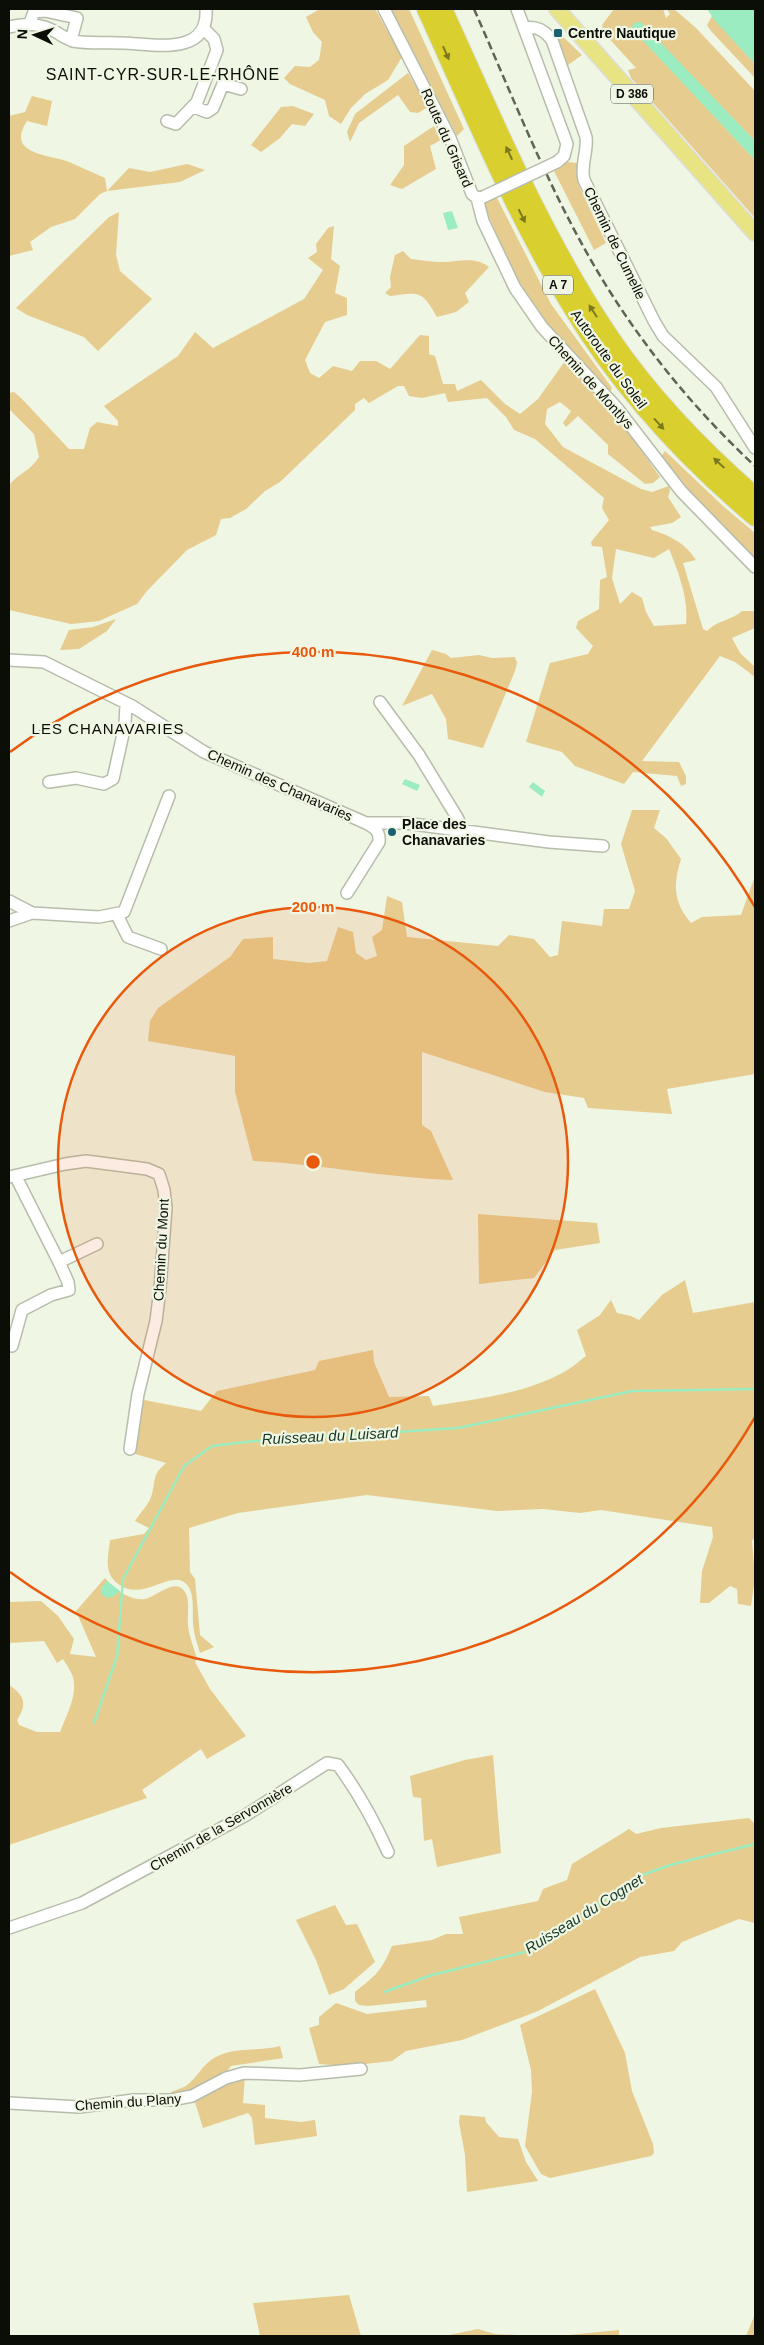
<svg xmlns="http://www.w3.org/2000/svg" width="764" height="2345" viewBox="0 0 764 2345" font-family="Helvetica,sans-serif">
<rect width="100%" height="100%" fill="#eff6e3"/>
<path fill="#e6cc8e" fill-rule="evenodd" d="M320,9H375L402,57L388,80L365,94L351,108L341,124L329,116L325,100L290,84L284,78L295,66L310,67L319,60L322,42L313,32L306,17Z
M391,9H409L464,129L457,136Z
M614,9H663L666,18L670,14L667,9H674L696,28L755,91V141L641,23L631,27L755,160V218L631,78L628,70L636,68L604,33L602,25Z
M712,16L755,64V78L711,31L707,25Z
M561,35L582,55L568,65L557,39Z
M408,73L428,107L418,113L410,112L398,95L359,123L350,142L347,132L355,114Z
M32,96L52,101L47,126L27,121C5,155 49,154 69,162C81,167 93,173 105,178L107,191L129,168L150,172L187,164L205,170L180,182L107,191L100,194L75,219L51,227L30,242L33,250L9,256V116L25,112Z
M293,106L314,114L305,126L292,124L280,138L261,152L251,145L281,107Z
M434,126L441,140L430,146L436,169L402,189L390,185L404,165V146Z
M567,162L578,163V184L606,243L594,250L554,171Z
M496,196L551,304L612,388L610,392L547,323L515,277L485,207V201Z
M119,212L116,255L120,271L152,299L98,351L84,337L27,315L16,308L109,217Z
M334,226L331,259L340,266L335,293L347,298V315L325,322L305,360L310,373L319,378L333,366L352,371L360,361H376L390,369L420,335L429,336V354L435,356L443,384H455L457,391L481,380L505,404L520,414L538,399L565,361L614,412L660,477L653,483L645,484L608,454V445L578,416L566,427L563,423L571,411L560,402L547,409L545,424L563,447L641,489L652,492L669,486L670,491L668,497L681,517L672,523L650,527L652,530C671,536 685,543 696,560L683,563L703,629L707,631C717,620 731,621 742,611H755V628L732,638L740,653L755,667V677L735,662L720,656L642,761L679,762L686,776V784L681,786L677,776L633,772L624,784L575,766L562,752L526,742L550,663L588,654L593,646L576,628L578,621L599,609L600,580L607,577L602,547L592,546L591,542L609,520L602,508L604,498L535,439L514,430L506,417L487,398L448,402L445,393L422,398L409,396L404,386H398L369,403L364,398L355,404V410L280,482L265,491L246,509L230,518L221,519L216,535L187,550L147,591L137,604L99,621L71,624L9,610V486C16,474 29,473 39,457L34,434L9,409V393L14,392L22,399L69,449H84L90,428L97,422L118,426V421L104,406L178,356L195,332L213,348L304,299L323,270L308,258L317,252L316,244L328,228ZM616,549L654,558L669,549C678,571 689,599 686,624L654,626L646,612L642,598L632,592L620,604L612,578Z
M403,251L411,259C421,260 432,262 443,262C460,262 474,256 489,267L465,293L469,302L456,312L437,317C422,290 419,292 390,296L385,293L391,287L390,277L395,255Z
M665,451L723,506L755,533V563L659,459Z
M116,619L107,631L79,649L60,650L69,630L93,627Z
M432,650L446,654L451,658L479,655L492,658L515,657L517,663L515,671L483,748L448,739L446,719L432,694L402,706Z
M632,810H660L654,828L666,838L681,859C673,884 673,902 691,923L702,917L741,915L755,876V1074L667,1089L672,1114L588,1108L584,1098L545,1092L422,1052V1125L431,1131L453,1180C386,1178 320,1164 253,1161L235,1092V1056L148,1041L150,1021L158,1008L230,957L243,939L273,937V959L309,963L327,961L338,927L353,932L356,953L366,960L377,956L372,937L382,930L387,896L402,902L407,937L498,946L509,935L534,939L550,957L558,955L562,921L602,926L604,909H629L635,891L621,844Z
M478,1214L597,1223L600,1243L555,1250L534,1278L479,1284Z
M685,1280L693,1313L755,1302V1539L752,1540L755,1578L751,1606L738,1604L737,1589L730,1586L709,1603H700L702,1571L713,1537L712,1527L601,1510L580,1513L543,1509L497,1511L367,1495L238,1513L189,1528L190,1572L195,1579L200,1635L214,1647L200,1653C198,1646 195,1638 194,1631C191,1618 196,1597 188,1586C173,1565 143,1605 117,1583C112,1579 109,1574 108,1567C107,1559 109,1549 110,1540L144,1534L149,1528L135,1521C140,1513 150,1503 152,1494C156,1479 152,1475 166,1463L132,1453L139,1399L201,1411L217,1391L315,1370L319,1361L373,1350L374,1362L389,1397L429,1396L433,1406C477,1399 524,1394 564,1372C572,1368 579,1361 586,1356L577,1330L600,1315L611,1300L617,1313L631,1316L639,1320L662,1295Z
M105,1578C114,1589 130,1601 145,1599C157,1597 177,1575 186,1594C190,1602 187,1615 188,1625C189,1636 194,1648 197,1659L195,1662L210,1689L246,1736L207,1759L201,1749L142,1790L147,1798L9,1845V1685C24,1695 28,1704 17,1720L19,1725L37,1732H60C66,1716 78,1695 73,1677C71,1671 66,1664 63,1659L57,1663L44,1641L9,1643V1602L41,1601L58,1616L74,1639L70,1654L96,1657L76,1611Z
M493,1755L501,1853L437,1867L432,1839L424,1841L421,1798L413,1797L410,1776L465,1760Z
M749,1818L755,1824V1923L739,1919L682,1942L674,1951L640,1957L538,2011L462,2040L406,2051L392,2061L347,2066L319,2064L309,2028L319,2025V2017L336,2003L367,2014L427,2007L426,2000L368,2006L359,2005L355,2001V1992C376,1975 381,1972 392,1946L432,1940L446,1934H463L459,1917L538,1901L543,1889L567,1880L572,1864L629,1829L636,1834L661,1828Z
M335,1905L346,1925L357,1924L375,1962L344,1989L329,1995L316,1960L296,1920Z
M595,1989L625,2053L632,2091L653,2144L654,2153L651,2156L550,2178L541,2174L525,2146L532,2092L531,2070L520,2025Z
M280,2046L283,2058L231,2066C220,2082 192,2092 173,2094L171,2092C176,2090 182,2088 186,2086C197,2078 202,2065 214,2058C235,2046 258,2052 280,2046Z
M245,2076L243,2103L265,2105V2118L301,2122L315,2120L317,2136L255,2145L252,2118L248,2113L203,2128L194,2099L223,2083Z
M460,2115L485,2117L486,2122L499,2137L518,2139L526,2162L538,2181L467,2192L465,2155L459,2122Z
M349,2295L361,2336H260L253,2303Z
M755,2314V2336H746Z
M478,2329L495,2334L537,2336H444Z
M619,2330V2336H559Z"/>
<path fill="#9becc1" d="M707,9H755V64L715,21Z
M641,22L755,141V160L631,28L634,23Z
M452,211L458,228L448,230L443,213Z
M405,779L420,785L417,791L402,784Z
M533,782L545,791L542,797L529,787Z
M107,1581L120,1591C114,1597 109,1600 102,1595V1587Z"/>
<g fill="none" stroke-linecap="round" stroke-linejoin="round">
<path stroke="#9becc1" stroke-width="2.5" d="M94,1723L117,1656L123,1579L184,1466L212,1446L254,1441L458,1428L632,1391L755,1389
M384,1992L432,1975L525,1952L555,1934L637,1877L670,1865L755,1844"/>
<g stroke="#b6bdab" stroke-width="14">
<path id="minor" d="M384,9L450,138L472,194L477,198L483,197
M517,9L567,144L564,156L557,162
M30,23L34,12L45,11L77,18L71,40
M9,27C26,23 40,23 56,32C62,36 67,39 73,41C89,44 106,42 123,43C153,44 209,57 206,9
M524,28C537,26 544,30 552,40L586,137C588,152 580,165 584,180L654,321L663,336L716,387L755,448
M194,107L207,112L213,108L223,84L241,89
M167,121L176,124L197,102L217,50L214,39L204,29
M477,198L483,221L515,288L542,327L617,408L681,491L755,567
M9,660L44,662L132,706L204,752L366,823H405L549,842L603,846
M380,702L419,755L458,819L462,831
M49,782L76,778L104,784L113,779L125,725L126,704
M347,893L379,842C380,831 375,828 366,823
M9,901L32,913
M117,915L128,937L161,949
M9,921L32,913L99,917L124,912L169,796
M9,1177L65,1164L86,1161L147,1169L159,1174L164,1190L166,1208L160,1289L156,1321L138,1394L130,1449
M59,1262L97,1244
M12,1346L22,1310L51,1295L69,1290L68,1282L59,1262L16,1177
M9,1928L82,1903L246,1815L327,1763L338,1765C359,1793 374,1821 388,1852
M9,2103L79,2107L134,2100H171L192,2096L226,2078L244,2073L300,2075L361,2069"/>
</g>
<g stroke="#dddddc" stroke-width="18">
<path id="major" d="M557,9L755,233"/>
</g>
<g stroke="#dddddc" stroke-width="20">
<path id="highway" d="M426,9C471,108 513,211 570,304C618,385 683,456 755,517
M443,9C494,120 541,235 610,337C650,396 701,449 755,496"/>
</g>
<use href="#minor" stroke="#fff" stroke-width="11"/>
<use href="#major" stroke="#e8e383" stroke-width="15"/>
<use href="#highway" stroke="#d9d030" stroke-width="18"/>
<path stroke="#5f6358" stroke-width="2.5" stroke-dasharray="8 4" stroke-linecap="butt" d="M474,9C509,88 541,170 583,246C628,328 687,403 755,466"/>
<g stroke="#b6bdab" stroke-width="14" stroke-linecap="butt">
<path id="minor-bridge" d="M483,197L557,162"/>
</g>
<use href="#minor-bridge" stroke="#fff" stroke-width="11"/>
</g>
<defs><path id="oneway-solid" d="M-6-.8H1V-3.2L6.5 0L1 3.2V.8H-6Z" transform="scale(1.25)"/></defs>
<g fill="#7c781e">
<use href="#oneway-solid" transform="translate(446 53) rotate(66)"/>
<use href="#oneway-solid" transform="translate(509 153) rotate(-115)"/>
<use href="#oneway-solid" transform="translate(522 216) rotate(64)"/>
<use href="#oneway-solid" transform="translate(593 311) rotate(-123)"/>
<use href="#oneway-solid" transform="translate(659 424) rotate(48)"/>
<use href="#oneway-solid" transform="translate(719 463) rotate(-137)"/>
</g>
<circle cx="313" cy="1162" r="255" fill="#e8590c" fill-opacity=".12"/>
<g fill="none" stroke="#e8590c" stroke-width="2.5">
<circle cx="313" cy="1162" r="255"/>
<path d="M755 1417A510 510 0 0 1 10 1572M10 752A510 510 0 0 1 755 907"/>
</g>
<g fill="#1a6271" stroke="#eff6e3" stroke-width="2">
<rect x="553" y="28" width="10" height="10" rx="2.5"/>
<circle cx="392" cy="832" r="5"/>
</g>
<g text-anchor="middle" stroke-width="4.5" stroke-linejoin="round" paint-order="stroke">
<g fill="#eff6e3" stroke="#4f5349" stroke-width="1">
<rect x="611" y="84.5" width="42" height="19" rx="4"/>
<rect x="543" y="275.5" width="30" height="19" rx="4"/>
</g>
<g font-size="12" font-weight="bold" fill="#0b0d07">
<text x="632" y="98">D 386</text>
<text x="558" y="289">A 7</text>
</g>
<g font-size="14" font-weight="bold" fill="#0b0d07" stroke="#eff6e3" text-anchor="start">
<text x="568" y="38">Centre Nautique</text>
<text x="402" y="829">Place des<tspan x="402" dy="16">Chanavaries</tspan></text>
</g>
<g font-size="14" fill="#0b0d07" stroke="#eff6e3">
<text transform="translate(447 138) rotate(66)" y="5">Route du Grisard</text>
<text transform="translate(615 243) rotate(64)" y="5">Chemin de Cumelle</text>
<text transform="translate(609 359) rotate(54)" y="5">Autoroute du Soleil</text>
<text transform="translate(591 382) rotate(48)" y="5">Chemin de Montlys</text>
<text transform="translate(280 785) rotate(24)" y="5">Chemin des Chanavaries</text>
<text transform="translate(161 1250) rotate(-87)" y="5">Chemin du Mont</text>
<text transform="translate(221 1827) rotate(-30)" y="5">Chemin de la Servonnière</text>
<text transform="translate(128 2102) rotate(-4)" y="5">Chemin du Plany</text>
</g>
<g font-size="15" letter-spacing="1" fill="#0b0d07" stroke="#eff6e3">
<text x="108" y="734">LES CHANAVARIES</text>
</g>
<g font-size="15" font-style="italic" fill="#153827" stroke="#eff6e3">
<text transform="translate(330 1436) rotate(-3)" y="5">Ruisseau du Luisard</text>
<text transform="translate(584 1914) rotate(-32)" y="5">Ruisseau du Cognet</text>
</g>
<g font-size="16" letter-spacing="1" fill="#0b0d07" stroke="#eff6e3">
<text x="163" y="80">SAINT-CYR-SUR-LE-RHÔNE</text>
</g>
</g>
<circle cx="313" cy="1162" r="8" fill="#e8590c" stroke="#eff6e3" stroke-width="2.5"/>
<g font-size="15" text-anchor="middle" font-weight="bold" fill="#e8590c" stroke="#eff6e3" stroke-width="4.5" stroke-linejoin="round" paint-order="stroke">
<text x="313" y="657">400 m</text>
<text x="313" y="912">200 m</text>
</g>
<rect width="764" height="2345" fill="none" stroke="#0b0d07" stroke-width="20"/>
<g transform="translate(35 35) rotate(274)" stroke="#eff6e3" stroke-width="4" paint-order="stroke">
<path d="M0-4L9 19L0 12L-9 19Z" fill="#0b0d07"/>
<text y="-8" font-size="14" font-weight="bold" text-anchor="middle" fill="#0b0d07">N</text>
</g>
</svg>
